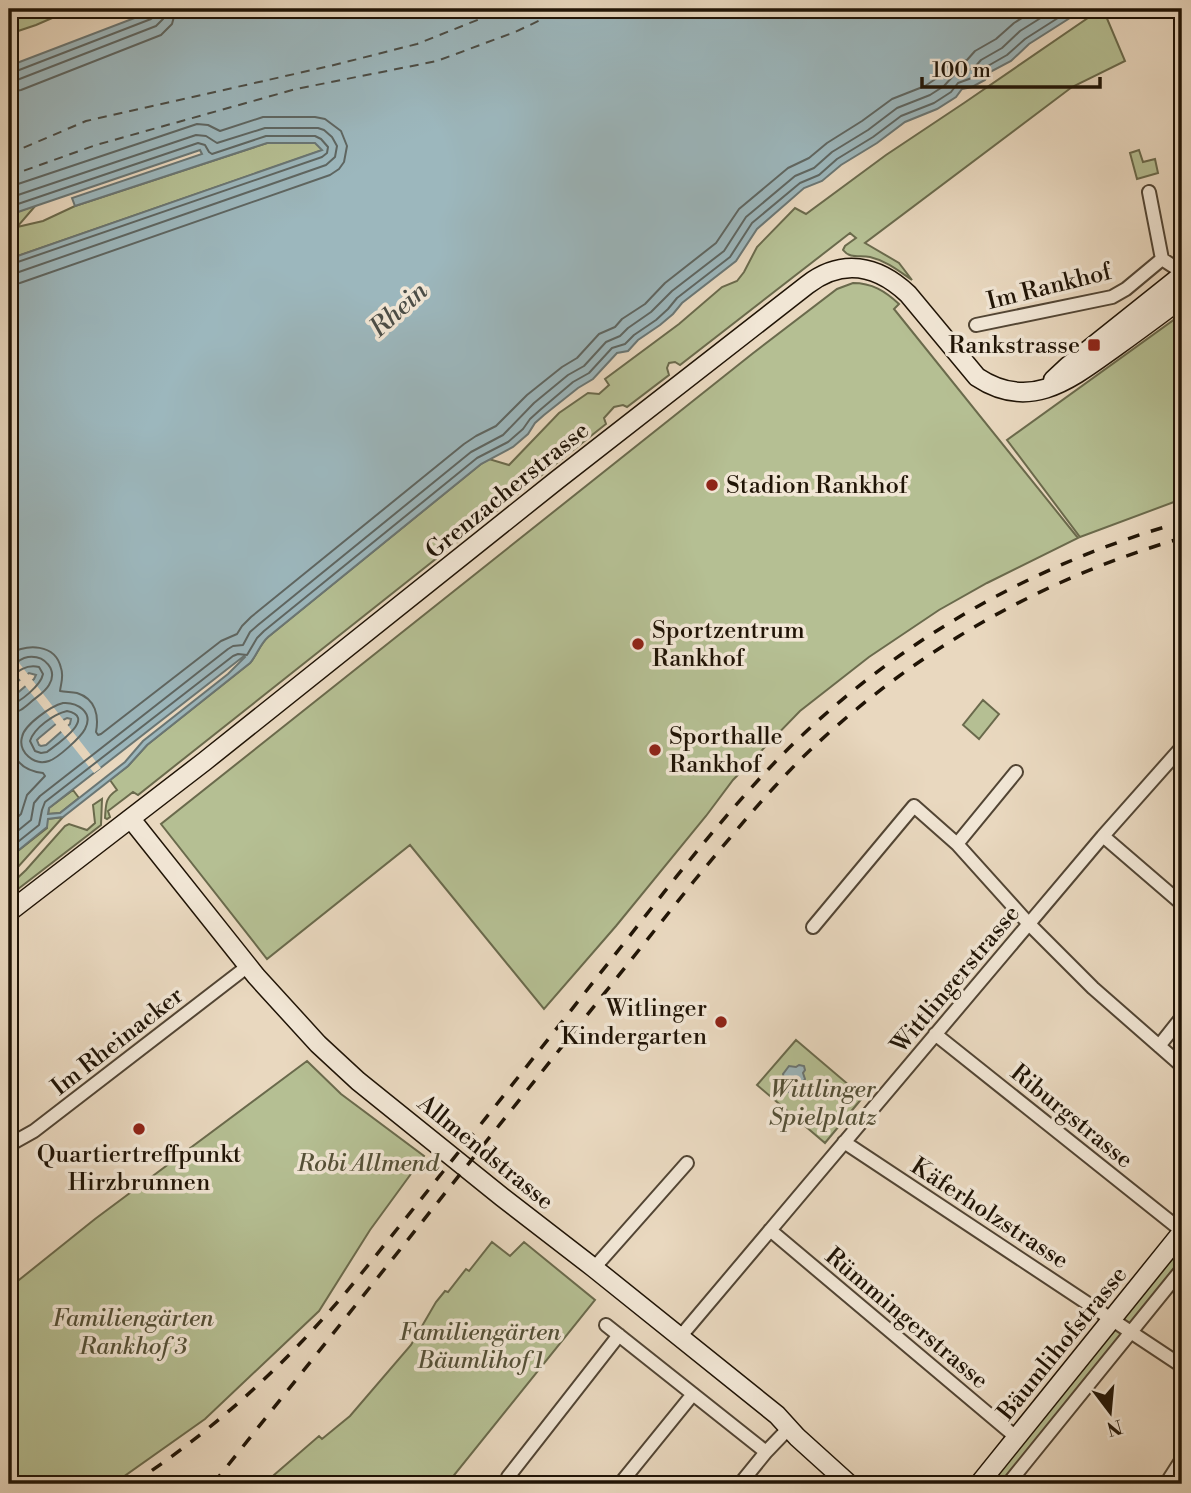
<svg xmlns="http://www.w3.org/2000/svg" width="1191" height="1493" viewBox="0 0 1191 1493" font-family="'Libre Bodoni',serif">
<rect width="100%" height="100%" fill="#e9d8bf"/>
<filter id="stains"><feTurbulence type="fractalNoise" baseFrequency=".00286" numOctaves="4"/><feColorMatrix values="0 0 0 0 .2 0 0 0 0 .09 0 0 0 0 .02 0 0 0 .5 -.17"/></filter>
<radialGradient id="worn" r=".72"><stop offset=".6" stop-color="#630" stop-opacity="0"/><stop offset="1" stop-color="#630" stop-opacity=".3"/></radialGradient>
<path fill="#b5bf93" stroke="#6a6a4c" stroke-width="2" d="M9,9H73L36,25L9,34Z
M1101,9H1103L1125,61L1072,87L865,243L899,263L912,280C899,271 887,261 870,257C860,255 850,259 843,250L845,246L856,238L850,233L680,365L675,362L669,363L667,368L669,375L627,407L623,405L614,407L604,418L606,424L138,795L133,792L108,811L110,817L107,819L105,818C106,804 105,798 117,790L110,780L128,766L147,745L250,663C257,655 260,644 268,637L481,464L489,459L509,465L559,413L588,393L599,394L609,385L605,379L679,324L722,287L737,281L744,272L757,247L795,208L806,214L886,155L964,103Z
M267,143H316L323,150L9,259V215L36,205L17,227L43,221L75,206Z
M1139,150L1143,162L1155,159L1158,173L1137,179L1130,153Z
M853,283C872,283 885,291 899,304L894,309L1078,538L987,583L939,610L869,657L800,711L733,780L706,816L616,926L544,1009L410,845L267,959L161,824L752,354L837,289Z
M1175,319L1177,322L1182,319V499L1080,537L1007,440Z
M983,700L999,714L979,739L963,725Z
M73,790L79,798L60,813L48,814L49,808Z
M102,799L101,825L9,896V886L26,870L65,826L69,824L87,830L95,823L93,805Z
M63,817L9,877V858L47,828V819Z
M796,1040L863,1097L825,1143L757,1085Z
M307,1061L341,1094L424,1156L370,1230L319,1311L205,1419L123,1477L104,1484H9V1288L95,1219Z
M1182,1232V1269L1008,1484H979Z
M492,1242L510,1256L524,1242L595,1300L447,1484H265L274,1475L319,1436L322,1439L350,1416L411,1345L436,1302L445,1291L448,1292L466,1269L469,1271Z"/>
<path fill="#9cb7bd" stroke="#6a7674" stroke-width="2" fill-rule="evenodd" d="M158,9H1084L1029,44L1011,61L990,72L985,80L972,87L962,89L956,97L937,109L905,122L877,143L841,165L822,181L804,188L757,229L736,261L682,303L673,314L660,325L638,340L628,351L617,353L593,379L578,388L544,415L535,423L528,434L513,447L481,464L268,637C260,644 257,655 250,663L147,745L128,766L63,817L48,819L47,827L9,858V700L34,679L36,675L29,673L9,688V259L322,150L315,143H267L75,206L72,198L202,154L200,150L9,215V66ZM244,656L245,657L228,674L143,741L125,762L60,813L48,814L49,808ZM67,718L71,719L70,724L46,745L41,746L39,745L37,740L39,738L57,723Z
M799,1065L804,1066L805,1070L803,1073L805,1079L798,1088L794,1087L789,1092L782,1091L779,1085L784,1079L783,1074L789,1066L796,1067Z"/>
<path fill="#e9d8bf" d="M9,650L30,677L22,682L9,665Z
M30,677L65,722L58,727L23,683Z
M66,723L101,768L94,773L59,729Z"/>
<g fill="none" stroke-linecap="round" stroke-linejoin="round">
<path stroke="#5e6662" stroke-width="2" d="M9,72H14L151,19L156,15V9
M9,81L17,80L156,26L163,19L165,9
M9,92L21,90L161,35L172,24L176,9
M9,187L197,124L208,125L220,131L263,117H315L325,119L341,131L347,146L344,162L339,169L330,175L20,283L9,285
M9,198L196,135L206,136L217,143L265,128H318L324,130L332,137L337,146L335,157L326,165L16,273L9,274
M9,207L198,143L205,145L209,152L212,154L266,136H315L321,139L328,147L327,153L322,157L9,265
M9,654C27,644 55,643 61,668C64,676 61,683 60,691C65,692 71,692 77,693C96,699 99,716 96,732L98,735L101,734L221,641L237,634L242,626L251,617L464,444L476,436L496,426L527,395L562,367L577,358L599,334L615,327L622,319L645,304L665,283L716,243L739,209L788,168L809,158L827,143L862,121L892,99L925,86L937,78L948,66L967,60L975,51L996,39L1014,23L1036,9
M9,668C15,663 21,658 28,657C45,655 58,670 49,685C45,692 38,696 32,701C25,707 19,713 9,714
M9,679C18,671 26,664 39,667L43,674C41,685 20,703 9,705
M63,703C77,702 94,712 85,729C81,737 58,758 49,761C34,766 18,752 22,737C24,725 51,706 63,703Z
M67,711C98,717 56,745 47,752L41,753L35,751L30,741C34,728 54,714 67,711Z
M9,724L13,727C7,752 17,770 43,773L45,776L27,795L21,814L9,825
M9,838L31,820L34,803L40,796L228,649L233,646L243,645L250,632L258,625L471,452L503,435L534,403L568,375L584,366L606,342L620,336L628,328L651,312L672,291L724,251L746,217L795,176L814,168L832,152L868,130L897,108L930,95L944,86L954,75L974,68L981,60L1002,48L1020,31L1055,9
M9,849L39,825L42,810L45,802L233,656L238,654L247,655L257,638L264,631L477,458L508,442L523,429L530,419L540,410L573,382L589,373L612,348L625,344L634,335L656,320L668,309L677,298L730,257L752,223L800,183L819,175L837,159L873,137L901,116L934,103L951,92L958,83L980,75L986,67L1007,55L1025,39L1072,9"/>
<path stroke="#4b4d46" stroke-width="2" stroke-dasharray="9 7" stroke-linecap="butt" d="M9,154L86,121L330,66L417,44L505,9
M9,176L96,145L296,89L437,61L515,32L564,9"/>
<g stroke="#524534" stroke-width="16">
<path id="street" d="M1149,192L1162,259L1182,272
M976,325L1112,297L1126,289L1162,259
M1103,836L1182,904
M957,844L1016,772
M813,927L914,806L957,844L1029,924L1093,988L1182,1066
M935,1034L1182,1231
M1159,1046L1182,1017
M844,1142L1182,1366
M9,1145L34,1131L248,966
M770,1230L1017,1438
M594,1268L687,1163
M606,1325L766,1452
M680,1337L1103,836L1182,747
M517,1484L508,1477L619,1335
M620,1484L693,1394
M740,1484L766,1452L789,1428
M1008,1484L1182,1269
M1166,1484L1182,1459"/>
</g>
<g stroke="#201406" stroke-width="21">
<path id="secondary" d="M1053,380L1068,366L1182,275
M131,819L256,976L318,1044L358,1081L502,1197L594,1268L777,1415L797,1437L849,1484
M9,912L205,761L557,480L807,285C842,258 877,265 908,294L977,377C1031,413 1072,378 1117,346C1139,330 1161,314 1182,298
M979,1484L1182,1232"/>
</g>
<use href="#street" stroke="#f1e6d5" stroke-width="12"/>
<use href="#secondary" stroke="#f1e6d5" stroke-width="18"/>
<path stroke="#201406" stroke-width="3.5" stroke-dasharray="12 12" stroke-linecap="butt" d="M132,1484C224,1423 296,1355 365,1269C443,1172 521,1074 598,976C657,902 714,825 780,757C890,645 1031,564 1182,522
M213,1484L694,881C729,839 764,796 803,757C909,654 1040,579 1182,538"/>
</g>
<g fill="#8f2418" stroke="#f1e6d5" stroke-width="2.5">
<rect x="1087" y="338" width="14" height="14" rx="3.5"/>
<circle cx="712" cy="485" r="7"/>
<circle cx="638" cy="644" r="7"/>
<circle cx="655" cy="750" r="7"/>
<circle cx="721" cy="1022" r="7"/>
<circle cx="139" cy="1129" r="7"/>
</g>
<g text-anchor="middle" stroke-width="7" stroke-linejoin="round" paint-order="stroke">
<g font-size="24" fill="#201406" stroke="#f1e6d5">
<text transform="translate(1049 286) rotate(-14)" y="8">Im Rankhof</text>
<text transform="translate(507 490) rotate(-39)" y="8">Grenzacherstrasse</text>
<text transform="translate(955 979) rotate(-50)" y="8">Wittlingerstrasse</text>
<text transform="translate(117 1041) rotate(-38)" y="8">Im Rheinacker</text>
<text transform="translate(1072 1116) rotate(39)" y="8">Riburgstrasse</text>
<text transform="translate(486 1152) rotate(39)" y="8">Allmendstrasse</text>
<text transform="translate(990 1213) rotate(33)" y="8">Käferholzstrasse</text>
<text transform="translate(907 1318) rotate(40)" y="8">Rümmingerstrasse</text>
<text transform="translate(1062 1343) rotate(-51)" y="8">Bäumlihofstrasse</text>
</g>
<g font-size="24" fill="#201406" stroke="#f1e6d5" text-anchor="start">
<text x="1080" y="353" text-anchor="end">Rankstrasse</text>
<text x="726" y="493">Stadion Rankhof</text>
<text x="652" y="638">Sportzentrum<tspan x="652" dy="28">Rankhof</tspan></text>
<text x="669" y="744">Sporthalle<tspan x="669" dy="28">Rankhof</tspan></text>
<text x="707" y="1016" text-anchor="end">Witlinger<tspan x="707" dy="28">Kindergarten</tspan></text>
<text x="139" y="1162" text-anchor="middle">Quartiertreffpunkt<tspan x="139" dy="28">Hirzbrunnen</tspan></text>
</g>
<g font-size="24" font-style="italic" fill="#545037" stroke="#f1e6d5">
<text x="823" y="1097">Wittlinger<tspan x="823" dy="28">Spielplatz</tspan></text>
<text x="368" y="1171">Robi Allmend</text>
<text x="133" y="1326">Familiengärten<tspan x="133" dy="28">Rankhof 3</tspan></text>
<text x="480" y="1340">Familiengärten<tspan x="480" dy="28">Bäumlihof 1</tspan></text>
</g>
<g font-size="26" font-style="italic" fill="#4b4d46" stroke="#f1e6d5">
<text transform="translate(398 309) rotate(-42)" y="9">Rhein</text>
</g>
</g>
<rect width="1191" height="1493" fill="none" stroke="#e9d8bf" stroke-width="35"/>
<rect x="10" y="10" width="1170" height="1472" fill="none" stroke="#201406" stroke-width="3.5"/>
<rect x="18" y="18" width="1156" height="1458" fill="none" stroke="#201406" stroke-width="2"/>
<g transform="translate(1110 1412) rotate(164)" stroke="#f1e6d5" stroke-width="5" paint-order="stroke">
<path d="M0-5L12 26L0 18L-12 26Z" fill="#201406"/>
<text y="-10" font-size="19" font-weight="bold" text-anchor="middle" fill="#201406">N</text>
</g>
<path d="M922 77v10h178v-10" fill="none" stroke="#201406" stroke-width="3.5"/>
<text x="932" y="77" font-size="21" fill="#201406" stroke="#f1e6d5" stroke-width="5" paint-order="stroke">100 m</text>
<rect width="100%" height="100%" filter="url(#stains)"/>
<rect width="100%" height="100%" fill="url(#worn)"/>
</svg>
